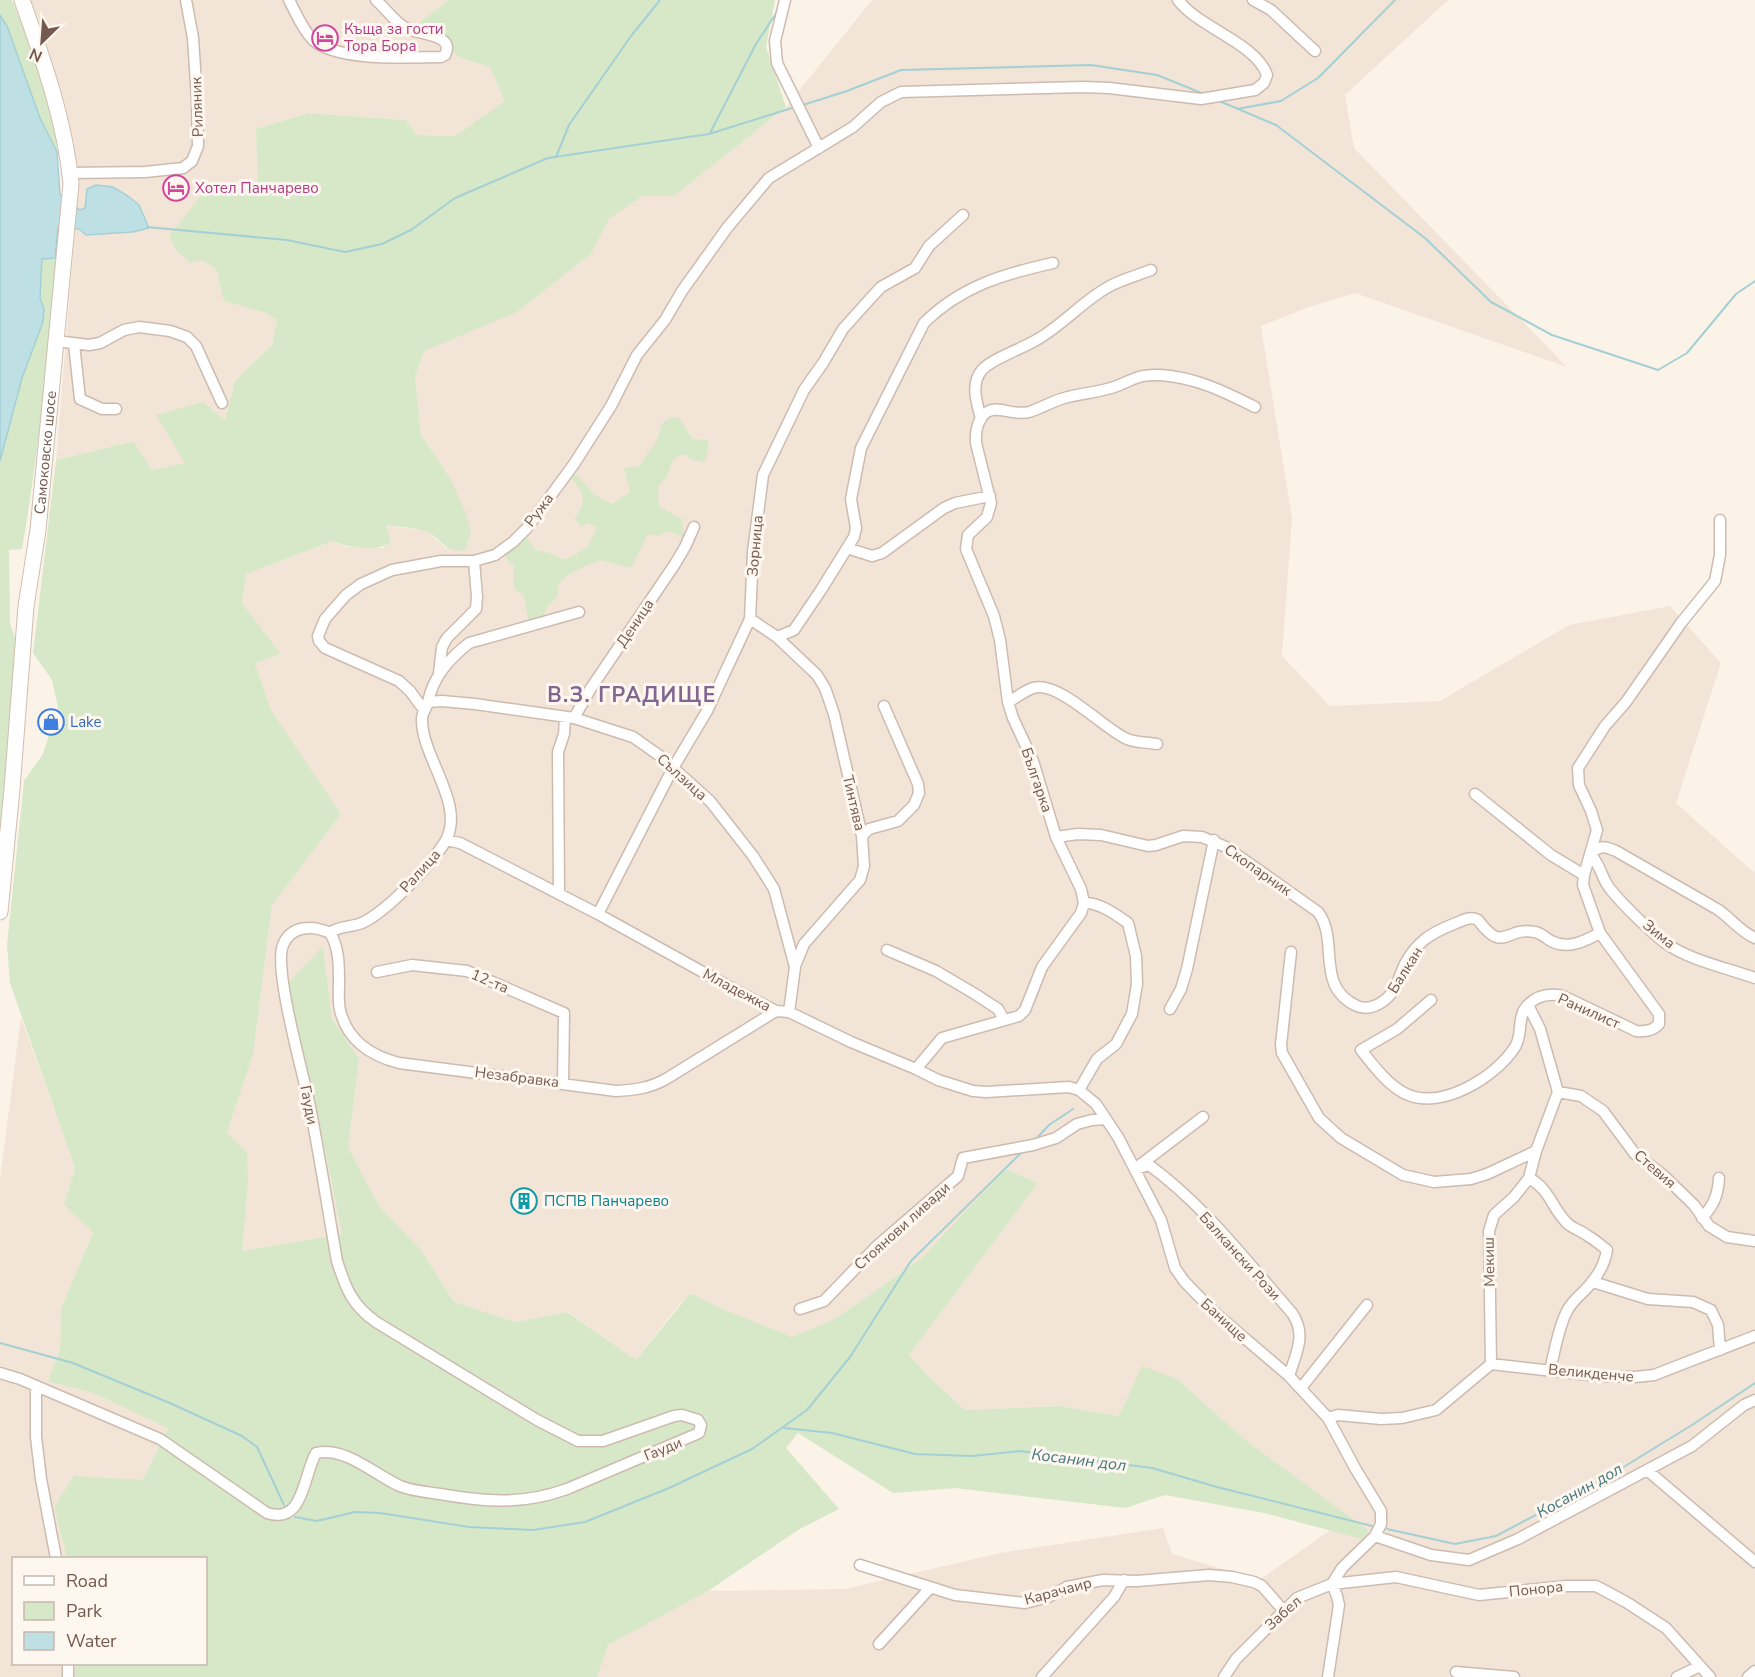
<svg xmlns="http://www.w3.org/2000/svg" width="1755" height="1677" viewBox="0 0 1755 1677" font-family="'Nunito Sans',sans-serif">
<rect width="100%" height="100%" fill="#fbf3e8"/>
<path fill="#f2e5d7" d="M30,0H448L421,21L460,58L490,67L506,102L455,136L417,135L406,120L309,113L256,129L258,189L203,260L216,269L224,301L266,313L277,320L272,345L235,381L225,420L185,463L152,470L132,441L56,460L78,192L74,148L60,93Z
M872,0H1448L1345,95L1354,148L1567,367L1355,293L1309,307L1261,326L1292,518L1282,656L1330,706L1440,701L1569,625L1670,606L1721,663L1676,803L1750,869L1755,872V1677H597L607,1645L708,1591L845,1589L1000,1553L1163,1528L1172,1554L1259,1580L1331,1530L1362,1539L1249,1443L1177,1379L1142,1367L1119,1416L1060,1406L965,1410L927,1375L909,1355L1038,1183L1006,1169L921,1259L835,1319L792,1337L723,1309L690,1293L672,1313L636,1360L568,1312L516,1322L454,1302L421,1250L379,1206L348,1147L359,1059L332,1018L323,946L325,1149L342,1234L242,1251L248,1185L227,1134L253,1055L272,905L341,814L271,710L255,663L281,654L242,603L246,574L333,541L346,547L384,548L385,525L427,531L447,549L450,478L421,435L415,377L424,350L517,312L591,254L609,219L643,196H674L786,107Z
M21,1017L75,1168L64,1205L93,1231L61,1309L60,1349L48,1380L93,1393L168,1427L143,1480L54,1507L67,1558H14V1664H75V1677H0V1179Z"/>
<path fill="#d6e8c7" d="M0,0H12C32,49 57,98 57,152L40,118L7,26L0,15Z
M448,0H775L766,47L786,107L674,196H643L609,219L591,254L517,312L424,351L415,377L421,435L450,478L466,513L471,532L465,550C442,554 442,536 424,531C412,527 398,527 386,525L391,542C377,553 349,548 333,541L246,574L242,603L281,654L255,663L271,710L341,814L272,905L253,1055L227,1133L247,1153L248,1185L242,1251L342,1234L325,1149L288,983L323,946L332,1018L359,1059L348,1147L379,1206L421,1250L454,1302L516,1322L567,1312L636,1360L690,1293L723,1309L792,1337L835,1319L921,1259L1005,1169L1038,1183L909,1355L927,1375L965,1410L1060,1406L1119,1416L1142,1366L1177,1379L1249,1443L1369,1531L1362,1539L1264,1513L1165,1495L1125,1508L955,1488L893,1493L798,1433L786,1448L839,1509L798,1530L708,1591L608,1645L597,1677H75V1664H206V1558H67L54,1507L74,1476L143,1480L168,1428L93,1393L48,1381L60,1349L61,1309L93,1232L64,1205L75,1168L10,983L7,945L24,781L43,754L58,707L52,680L33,653L56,460L133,441L152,470L185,463L156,415L203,402L225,420L235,381L272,345L277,320L266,313L224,301L216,269L203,260L190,263L176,250L169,236L207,188L258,189L256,129L309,113L406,120L417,135L455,136L505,101L490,67L460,58L420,22Z
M42,258H55L56,266C48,361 38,455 22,549L9,550L10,624L17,643L15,693L0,833V461L22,378L43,322L44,309L40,299Z
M671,417H678L693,439L708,440V450L705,462L693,460L684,454C672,457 672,463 668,474C667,478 661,483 658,487L659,507L681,518L685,537L667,531L658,536L648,534L631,568L599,560L567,575L558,586V597L546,608L543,621L529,624L524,596L515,589L513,583L514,566L508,561L504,553L524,534L536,550L550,553L565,560L587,548L597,527L587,523L582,527L575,519C588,497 584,496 571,477L576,474L595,495L612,504L630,492L624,468L640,466C647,451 660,442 661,424Z"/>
<path fill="#bee0e4" stroke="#a4d0d5" stroke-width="1.5" d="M0,15L7,26L40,118L57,152L60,194L80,210L85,208L87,189L96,185L113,187L128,196L139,205L149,228L133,232L86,235L79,229L58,227L55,258L42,259L40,298L44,309L43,322L22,378L0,461Z"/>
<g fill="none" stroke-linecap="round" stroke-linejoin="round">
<path stroke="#a4d0d5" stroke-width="2" d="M1217,100L1276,125L1425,238L1491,302L1552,335L1658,370L1687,353L1736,294L1755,281
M803,105L847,91L901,70L1091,65L1157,75L1204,94
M1237,109L1281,101L1318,78L1395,0
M710,133L756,44L777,12
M556,157L569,125L631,36L660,0
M147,227L287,240L345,252L382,244L411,230L455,198L548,158L709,134L795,107
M1034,1141L1049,1125L1073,1109
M0,1343L73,1363L172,1404L242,1436L257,1447L284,1505
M784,1428L832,1433L915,1454L972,1456L1020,1451L1152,1468L1217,1487L1372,1526
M295,1517L317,1521L355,1512L380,1513L469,1527L533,1530L585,1522L669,1488L752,1449L807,1410L850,1357L911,1261L1023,1151
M1387,1529L1455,1544L1496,1536L1604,1479L1692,1425L1755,1383"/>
<g stroke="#cdbbaf" stroke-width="13">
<path id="minor" d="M289,0C296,13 302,29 313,40C338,62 408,57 441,57L445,55C456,33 416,35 404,27C394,21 385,8 376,0
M785,0L775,41L777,63L819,148
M1253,0L1271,10L1315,51
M70,173L145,172L183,168L192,161L198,146L197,99L193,38L186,0
M56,341L89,345L100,343L124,330L139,327L170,331L187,337L196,346L222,403
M74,344L80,399L102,409H116
M981,419C977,403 970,384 982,370C991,359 1024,348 1038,339C1064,324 1087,297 1112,285C1124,279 1138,275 1151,270
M847,548L872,556L882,553L944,508L955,503L990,496
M750,619L777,637L794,630L821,590L854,537L856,528L851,499L861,448L924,323C961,286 1004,274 1053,263
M777,637L817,675L825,688L834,714L862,836L864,866L860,880L804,944L795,966
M439,673L442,647L447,638L476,609L477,597L474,561
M428,702L442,701L475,704L574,718L633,737L660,756L710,801L753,856L774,889L795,967L789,1012
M1008,702C1016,698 1024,691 1033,688C1058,680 1102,727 1125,738C1133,743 1147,742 1157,744
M424,710L410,691L399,681L325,648L319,641L318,636L325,619L346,595L361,584L392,570L441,561H474L495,555L513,542L527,528L574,464L611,406L637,355L665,320L682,291L727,228L769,178L853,127L881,102L901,92L1083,87L1109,88L1201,99L1255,90L1264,83L1267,75C1256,43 1199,28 1178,0
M574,718L591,688L675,564L685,547L694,527
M1475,794L1551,855L1584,875
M862,836L869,829L898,821L914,805L919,793L918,784L884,706
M1056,837L1078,834L1101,835L1148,846L1156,845L1183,836L1202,837L1226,847L1318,912C1340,941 1314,986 1357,1006C1369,1011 1382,1004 1390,995C1398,987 1400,972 1406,962C1410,955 1418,945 1424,940C1432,933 1446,927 1456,923C1464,920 1470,916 1478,920C1504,955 1505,926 1535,932C1541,933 1546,938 1551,941C1568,950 1585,941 1600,933
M446,840L460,843L598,914L737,991L776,1011L789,1012L851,1042L916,1069L938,1080L973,1091L987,1092L1069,1087L1079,1090L1096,1104L1118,1137L1161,1220L1175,1268L1184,1281L1214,1312L1289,1376L1328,1418L1355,1468L1381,1511V1524L1375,1536L1342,1568L1332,1584
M559,893L558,752L564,734L565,718
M598,914L673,768L707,711L750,619L753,552L763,475L804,390L823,363L843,329L869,300L881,287L915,268L929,246L963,215
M330,933C339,947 339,965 339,982C339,991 338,1001 340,1010C347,1040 371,1056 399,1063L616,1091C635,1090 650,1088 666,1079L776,1011
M330,933C340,925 352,928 364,922C389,909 430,866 445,842C467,805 421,757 422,719C422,712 427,708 428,702C433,677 449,659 469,643L579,612
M1755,938C1739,931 1731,918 1717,909L1616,851C1604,846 1600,845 1590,854C1601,864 1601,879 1611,890C1624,906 1648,929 1664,942C1688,960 1727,968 1755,978
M887,950L936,971L975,994L998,1009L1004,1020
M1291,952L1281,1045L1282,1053L1319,1118L1341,1138L1403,1175L1434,1182L1471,1179L1487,1174L1536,1151
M377,972L412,965L467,971L564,1013L563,1083
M1431,1000L1397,1029L1361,1050C1373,1065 1387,1084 1404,1093C1440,1112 1496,1077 1515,1047C1523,1035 1517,1018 1526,1007C1536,995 1549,993 1563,996L1636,1031C1645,1032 1653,1031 1659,1024V1014L1600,933L1583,885L1584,875L1597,830L1591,811L1579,785L1578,768L1605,726L1626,702L1681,623L1715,581L1720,555V520
M1170,1009L1181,989L1187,969L1214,840
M916,1069L942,1038L1019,1016L1025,1010L1042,967L1081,913L1084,903L1081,889L1056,837L1033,761L1013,718L1008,702L1000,640L994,616L966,549L968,535L987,517L991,503L976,443C975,431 978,416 989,411C999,406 1014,416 1029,412C1042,408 1054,400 1068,397C1084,393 1101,392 1117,386C1135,379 1139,374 1160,375C1195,377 1225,392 1255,407
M1079,1090L1097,1059L1116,1044L1132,1014L1137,984L1136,956L1128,923C1115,914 1099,902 1084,903
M1558,1092L1581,1096L1603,1111L1635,1154L1664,1176L1694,1205L1709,1226L1727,1237L1755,1241
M1140,1165L1203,1117
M1135,1169L1149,1165C1204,1205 1247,1262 1292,1313C1307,1335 1296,1353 1289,1376
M1529,1178C1551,1190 1551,1208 1568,1224C1574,1229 1582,1231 1588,1236C1595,1240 1601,1245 1607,1250C1605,1262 1599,1274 1591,1283C1584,1293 1573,1299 1567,1311C1558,1328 1555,1351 1550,1370
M1702,1218C1714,1205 1718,1195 1719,1178
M1593,1282L1648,1299L1693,1302L1711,1310L1718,1325L1720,1350
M800,1309L824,1301L877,1246L958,1176L963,1158L1033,1145L1056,1138L1077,1124L1092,1120L1106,1119
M1491,1364L1489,1231L1494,1215L1514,1197L1529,1178L1536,1151L1558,1092L1540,1029L1528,1005
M1491,1364L1597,1376L1635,1377L1654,1375L1755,1336
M0,1373L20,1379L160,1439L267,1513C304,1525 303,1476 316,1453C345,1446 375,1475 400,1486C412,1491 427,1492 440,1494C486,1502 523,1505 567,1489L699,1433L701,1425L698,1420L682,1415L674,1416L603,1441H578L537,1420L376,1322C352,1305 346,1289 337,1261C328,1210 320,1158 310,1107C304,1076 273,969 283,945C291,925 313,925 330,933
M36,1386V1437L41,1479L56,1558
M1301,1388L1367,1305
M1328,1418L1338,1415L1381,1419L1402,1418L1436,1410L1491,1364
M1647,1470L1755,1562
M1375,1536L1431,1555L1469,1560L1518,1539L1692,1446L1744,1405L1755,1400
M860,1565L955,1595L1025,1603L1048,1597L1067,1587L1103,1580L1137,1581L1209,1575L1232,1577L1254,1582L1262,1586L1283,1610
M879,1644L930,1588
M68,1664V1677
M1456,1672L1514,1677
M1042,1677L1114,1597L1124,1580
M1224,1677L1236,1659L1297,1598L1332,1584L1396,1577L1479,1595L1567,1586H1596L1626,1602L1666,1628L1710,1677
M1328,1677L1339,1605L1337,1596L1332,1584
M1677,1677L1700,1666
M1748,1677L1755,1671"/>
</g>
<g stroke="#d1bdaf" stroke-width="17">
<g id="secondary">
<path id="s1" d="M0,912L12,789L26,606L38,530L71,184C65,120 43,60 22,0"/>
</g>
</g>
<use href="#minor" stroke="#fff" stroke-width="10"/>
<use href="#secondary" stroke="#fff" stroke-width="15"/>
</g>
<defs>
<g id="hotel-ring" transform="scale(1.35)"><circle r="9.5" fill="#fef7ef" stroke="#d1479c" stroke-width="1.5"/><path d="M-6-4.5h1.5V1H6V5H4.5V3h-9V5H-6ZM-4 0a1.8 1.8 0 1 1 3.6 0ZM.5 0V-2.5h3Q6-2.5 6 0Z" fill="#d1479c"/></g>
<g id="shop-ring" transform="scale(1.35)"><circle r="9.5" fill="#fef7ef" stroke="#3f7fe0" stroke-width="1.5"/><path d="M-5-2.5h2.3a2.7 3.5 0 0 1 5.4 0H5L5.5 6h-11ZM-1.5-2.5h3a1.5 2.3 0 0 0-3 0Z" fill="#3f7fe0"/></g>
<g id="building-ring" transform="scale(1.35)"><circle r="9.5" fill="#fef7ef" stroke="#0f9aa8" stroke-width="1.5"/><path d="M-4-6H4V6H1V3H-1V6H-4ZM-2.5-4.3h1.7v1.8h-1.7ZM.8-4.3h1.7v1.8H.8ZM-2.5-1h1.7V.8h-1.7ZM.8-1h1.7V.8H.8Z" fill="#0f9aa8"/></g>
</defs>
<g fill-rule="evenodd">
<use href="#hotel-ring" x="325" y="38"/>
<use href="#hotel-ring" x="176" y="188"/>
<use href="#shop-ring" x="51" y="722"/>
<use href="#building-ring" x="524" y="1201"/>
</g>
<g text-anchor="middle" stroke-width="6" stroke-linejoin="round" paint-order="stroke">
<g font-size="15" fill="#b23c85" stroke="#fef7ef" text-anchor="start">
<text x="344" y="34">Къща за гости<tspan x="344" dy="17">Тора Бора</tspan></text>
<text x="195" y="193">Хотел Панчарево</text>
</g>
<g font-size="15" fill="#745a4e" stroke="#fef7ef">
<text transform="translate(197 107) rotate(-92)" y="5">Риляник</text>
<text dy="5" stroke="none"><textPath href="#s1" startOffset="462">Самоковско шосе</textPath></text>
<text transform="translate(539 510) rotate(-53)" y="5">Ружа</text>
<text transform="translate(755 546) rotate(-85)" y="5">Зорница</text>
<text transform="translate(635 623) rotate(-56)" y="5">Деница</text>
<text transform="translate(682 777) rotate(42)" y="5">Сълзица</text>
<text transform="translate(1037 780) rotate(71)" y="5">Българка</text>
<text transform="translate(854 803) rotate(77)" y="5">Тинтява</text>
<text transform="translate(1258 870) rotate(35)" y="5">Скопарник</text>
<text transform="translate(420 871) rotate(-48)" y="5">Ралица</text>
<text transform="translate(1659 934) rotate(39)" y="5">Зима</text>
<text transform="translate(1405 970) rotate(-58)" y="5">Балкан</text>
<text transform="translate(490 981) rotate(23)" y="5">12-та</text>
<text transform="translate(737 990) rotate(28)" y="5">Младежка</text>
<text transform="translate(1589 1011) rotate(24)" y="5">Ранилист</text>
<text transform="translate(517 1077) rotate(7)" y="5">Незабравка</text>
<text transform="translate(309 1105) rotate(79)" y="5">Гауди</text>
<text transform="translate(1655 1169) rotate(41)" y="5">Стевия</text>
<text transform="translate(902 1226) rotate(-42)" y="5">Стоянови ливади</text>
<text transform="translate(1240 1256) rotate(48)" y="5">Балкански Рози</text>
<text transform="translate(1489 1262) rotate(-91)" y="5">Мекиш</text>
<text transform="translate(1224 1320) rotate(42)" y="5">Банище</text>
<text transform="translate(1591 1373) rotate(5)" y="5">Великденче</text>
<text transform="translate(663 1449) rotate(-22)" y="5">Гауди</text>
<text transform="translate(1536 1589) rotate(-6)" y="5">Понора</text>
<text transform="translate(1058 1591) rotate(-15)" y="5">Карачаир</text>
<text transform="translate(1283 1613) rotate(-42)" y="5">Забел</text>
</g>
<g font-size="15" fill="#366cbe" stroke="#fef7ef" text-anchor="start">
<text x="70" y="727">Lake</text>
</g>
<g font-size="15" fill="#0d838f" stroke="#fef7ef" text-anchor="start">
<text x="544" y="1206">ПСПВ Панчарево</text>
</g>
<g font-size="16" font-style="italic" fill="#45787f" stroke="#fef7ef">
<text transform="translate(1079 1459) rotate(7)" y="6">Косанин дол</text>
<text transform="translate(1579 1490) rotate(-29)" y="6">Косанин дол</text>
</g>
<g font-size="21" font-weight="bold" letter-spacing="1.5" fill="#806690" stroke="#fef7ef">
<text x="632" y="702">В.З. ГРАДИЩЕ</text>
</g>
</g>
<rect x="12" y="1557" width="195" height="108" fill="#fef7ef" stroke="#c7b8af" stroke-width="1.5"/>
<rect x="24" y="1576" width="30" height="9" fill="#ffffff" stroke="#c7b8af" stroke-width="1.5"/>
<text x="66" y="1587" font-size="18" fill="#745a4e">Road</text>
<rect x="24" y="1602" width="30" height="18" fill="#d6e8c7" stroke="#c7b8af" stroke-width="1.5"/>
<text x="66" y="1617" font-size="18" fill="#745a4e">Park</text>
<rect x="24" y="1632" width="30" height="18" fill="#bee0e4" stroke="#c7b8af" stroke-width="1.5"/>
<text x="66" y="1647" font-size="18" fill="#745a4e">Water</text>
<g transform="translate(42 42) rotate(205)" stroke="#fef7ef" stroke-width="4.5" paint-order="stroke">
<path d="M0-4.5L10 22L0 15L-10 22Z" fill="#745a4e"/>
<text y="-9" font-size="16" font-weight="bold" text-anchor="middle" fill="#745a4e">N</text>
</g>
</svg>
